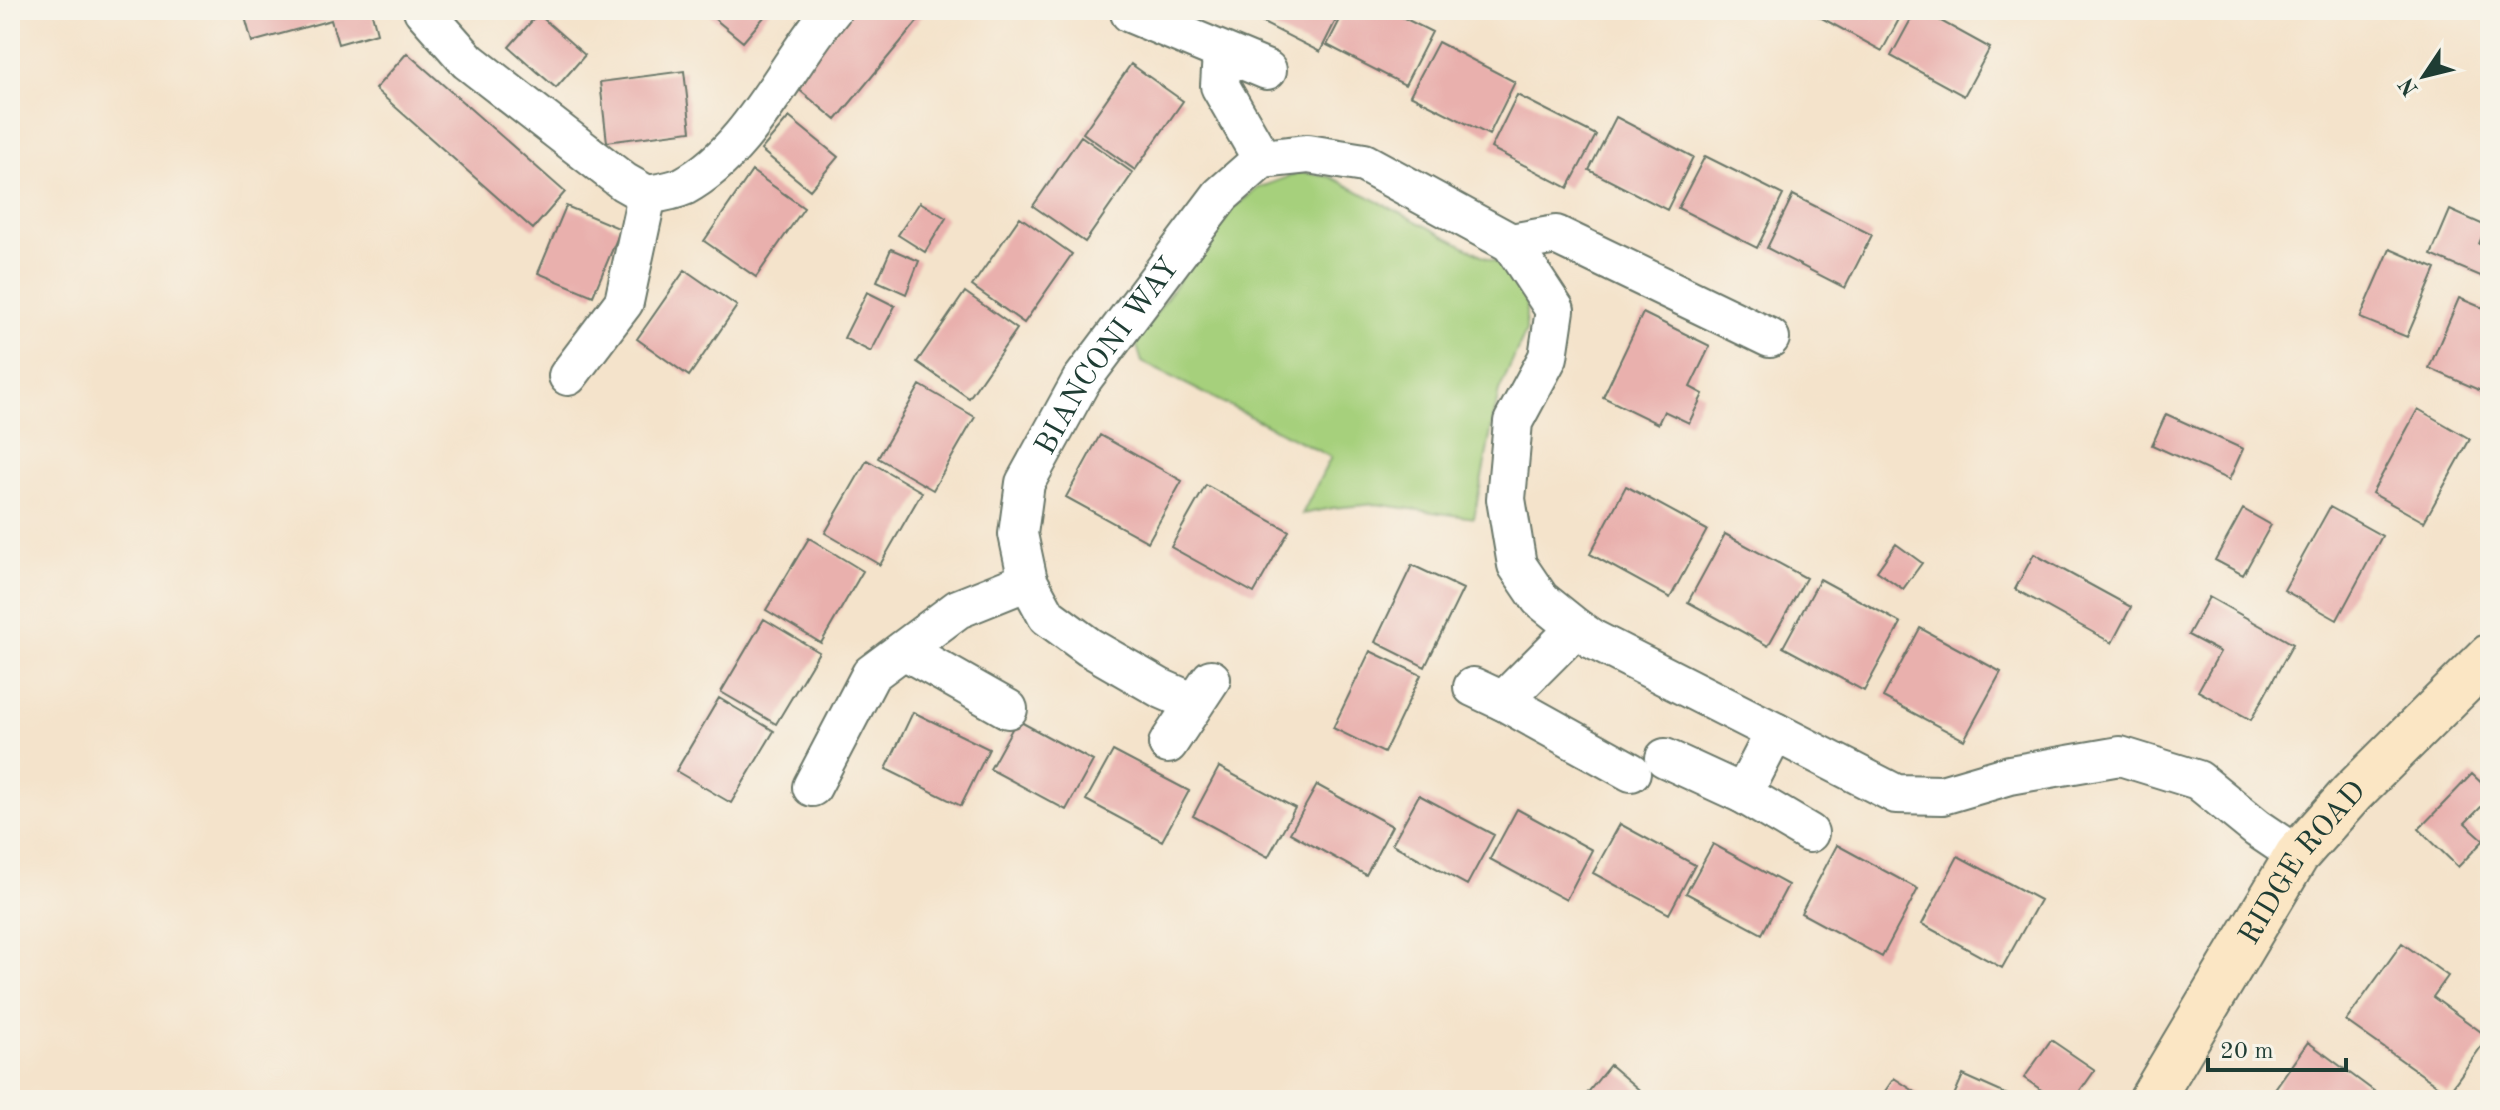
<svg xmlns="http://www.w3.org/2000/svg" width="2500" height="1110" viewBox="0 0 2500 1110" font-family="'Old Standard TT',serif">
<rect width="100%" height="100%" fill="#f7f3e8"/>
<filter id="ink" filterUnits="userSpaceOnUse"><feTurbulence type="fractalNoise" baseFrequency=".0125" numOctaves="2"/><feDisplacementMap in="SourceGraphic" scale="16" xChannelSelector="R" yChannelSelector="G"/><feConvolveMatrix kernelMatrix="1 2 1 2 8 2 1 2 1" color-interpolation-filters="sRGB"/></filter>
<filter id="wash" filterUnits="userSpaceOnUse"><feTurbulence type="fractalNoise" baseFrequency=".006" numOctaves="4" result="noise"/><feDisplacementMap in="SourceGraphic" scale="32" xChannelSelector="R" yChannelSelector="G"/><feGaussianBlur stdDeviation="1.8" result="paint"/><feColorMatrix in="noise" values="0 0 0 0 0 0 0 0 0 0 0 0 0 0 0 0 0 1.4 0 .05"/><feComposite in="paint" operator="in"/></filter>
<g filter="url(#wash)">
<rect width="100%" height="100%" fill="#f4e3cb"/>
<path fill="#a6d07b" stroke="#628658" stroke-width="2" d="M1301,172L1331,177L1501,265L1526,299V331L1499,391L1474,518L1376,504L1332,508L1302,514L1331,457L1142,362L1136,343L1221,218L1258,188Z"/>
<g id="blocks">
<path fill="#e9b0ad" d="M243,10H371L377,33L338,44L331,20L252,42Z
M704,10H770L743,42Z
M852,10H927L836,120L791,83Z
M1238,10H1341L1320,52Z
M1345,10H1388L1432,32L1405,85L1327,45Z
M1807,10H1904L1882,51Z
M1916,10H1921L1990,48L1964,96L1891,56Z
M538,14L585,55L556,88L509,47Z
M1438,42L1515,82L1489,135L1410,95Z
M407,53L565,192L533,229L375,89Z
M1131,64L1183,101L1135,170L1083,133Z
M684,71L691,131L607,142L600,82Z
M1517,95L1596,135L1568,188L1491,148Z
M789,117L838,157L810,190L761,150Z
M1616,117L1693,157L1667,210L1589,170Z
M1081,136L1133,173L1085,242L1033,206Z
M1705,156L1783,195L1757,248L1678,208Z
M752,171L804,208L756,277L704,241Z
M1793,195L1872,235L1845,288L1767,248Z
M920,202L946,218L925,252L898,235Z
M566,206L621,229L593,296L538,273Z
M2450,210L2486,226L2479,244L2490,249V280L2431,255Z
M1020,217L1072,254L1024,323L972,286Z
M891,249L919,261L906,294L877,281Z
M2390,249L2436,269L2407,337L2360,318Z
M685,270L737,306L689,376L637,339Z
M867,292L895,306L871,352L844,338Z
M965,292L1017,329L969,398L917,362Z
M2459,298L2490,311V395L2429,368Z
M1643,313L1710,346L1690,387L1703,394L1689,423L1664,411L1658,424L1603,397Z
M920,385L975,417L933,490L878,458Z
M2418,409L2470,439L2424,522L2372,493Z
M2166,414L2243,449L2229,480L2152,445Z
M1100,435L1182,481L1148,542L1066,497Z
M867,460L922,492L880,565L825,533Z
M1206,485L1289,531L1254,593L1171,547Z
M1626,486L1707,530L1670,598L1590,554Z
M2330,507L2382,536L2337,620L2284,590Z
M2243,509L2271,525L2243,575L2215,560Z
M1725,534L1806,578L1768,646L1688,602Z
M809,538L863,571L821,643L766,610Z
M1896,544L1922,563L1903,589L1877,571Z
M2034,554L2131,607L2112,643L2015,589Z
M1412,565L1463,589L1425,667L1375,642Z
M1820,579L1901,623L1864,691L1783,647Z
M2209,597L2293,644L2251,720L2198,691L2220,652L2188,635Z
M764,619L819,652L776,724L721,692Z
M1920,628L2001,672L1964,740L1883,697Z
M1370,651L1421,675L1384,753L1333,728Z
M719,698L774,731L731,803L676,771Z
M913,712L989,749L961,806L886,769Z
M1017,720L1093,761L1066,810L990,769Z
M1113,751L1189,791L1162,841L1086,800Z
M1219,767L1295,808L1268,857L1193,816Z
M2472,774L2490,791V798L2465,823L2484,840L2458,867L2419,829Z
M1317,785L1392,826L1366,875L1290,833Z
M1419,795L1494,835L1467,885L1392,844Z
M1517,809L1592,850L1566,900L1490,859Z
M1620,824L1695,865L1669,914L1593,873Z
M1713,844L1788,885L1762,934L1686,893Z
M1837,845L1918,889L1882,957L1801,913Z
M1958,856L2040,900L2002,968L1922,924Z
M2402,943L2448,976L2433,997L2488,1037L2448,1093L2346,1021Z
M2051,1040L2095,1070L2074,1100H2056L2024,1078Z
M2308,1042L2386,1100H2267Z
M1610,1065L1651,1100H1582Z
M1963,1075L2019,1100H1952Z
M1894,1078L1920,1095L1916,1100H1879Z"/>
</g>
</g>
<g filter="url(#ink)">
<use href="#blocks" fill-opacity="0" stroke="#6a7769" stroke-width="2"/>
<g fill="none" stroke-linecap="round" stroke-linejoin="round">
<g stroke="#6a7769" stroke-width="42">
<g id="street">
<path d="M423,10L468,61L624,182L647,195C659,193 673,191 684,186C750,150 785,66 832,10"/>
<path d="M1130,13L1267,70"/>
<path d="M1222,53L1220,86L1262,159"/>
<path d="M568,376L624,302L647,195"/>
<path d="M1576,628L1592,639L1775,732L1743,794L1665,758"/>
<path d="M904,650L1008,709"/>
<path d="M1473,687L1503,701L1576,628L1540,599L1517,565L1506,499L1513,422L1548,357L1555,310L1511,243"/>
<path d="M1503,701L1631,772"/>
<path id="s1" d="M1194,703L1160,688L1089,647L1047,616L1028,581L1018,534L1025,483L1081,381L1221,195L1262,159L1308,154L1364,163L1511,243L1556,235L1770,338"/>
<path d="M1775,732L1896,794L1942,795L2010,775L2120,756L2198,780L2257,828L2297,855"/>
<path d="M1168,744L1211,679"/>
<path d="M812,787L871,674L958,609L1028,581"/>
<path d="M1743,794L1809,833"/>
</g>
</g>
<g stroke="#6a7769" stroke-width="48">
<g id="secondary">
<path id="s2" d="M2151,1100L2297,855L2352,793L2490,656"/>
</g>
</g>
<use href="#street" stroke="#fff" stroke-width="38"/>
<use href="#secondary" stroke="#fbe6c4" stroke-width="44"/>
</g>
</g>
<g text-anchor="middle" stroke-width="7" stroke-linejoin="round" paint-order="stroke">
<g font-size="30" fill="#1f3d34" stroke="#f7f3e8">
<text dy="10" stroke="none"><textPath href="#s1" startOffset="462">BIANCONI WAY</textPath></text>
<text dy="10" stroke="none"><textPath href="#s2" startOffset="282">RIDGE ROAD</textPath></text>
</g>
</g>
<rect width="2500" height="1110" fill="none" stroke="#f7f3e8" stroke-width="40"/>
<g transform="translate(2424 76) rotate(235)" stroke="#f7f3e8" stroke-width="6" paint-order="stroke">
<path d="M0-6L14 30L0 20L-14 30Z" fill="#1f3d34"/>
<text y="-12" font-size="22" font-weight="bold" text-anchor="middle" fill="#1f3d34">N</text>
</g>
<path d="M2208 1058v12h138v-12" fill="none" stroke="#1f3d34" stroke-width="4"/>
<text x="2220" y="1058" font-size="24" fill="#1f3d34" stroke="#f7f3e8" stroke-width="6" paint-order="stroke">20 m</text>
</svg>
